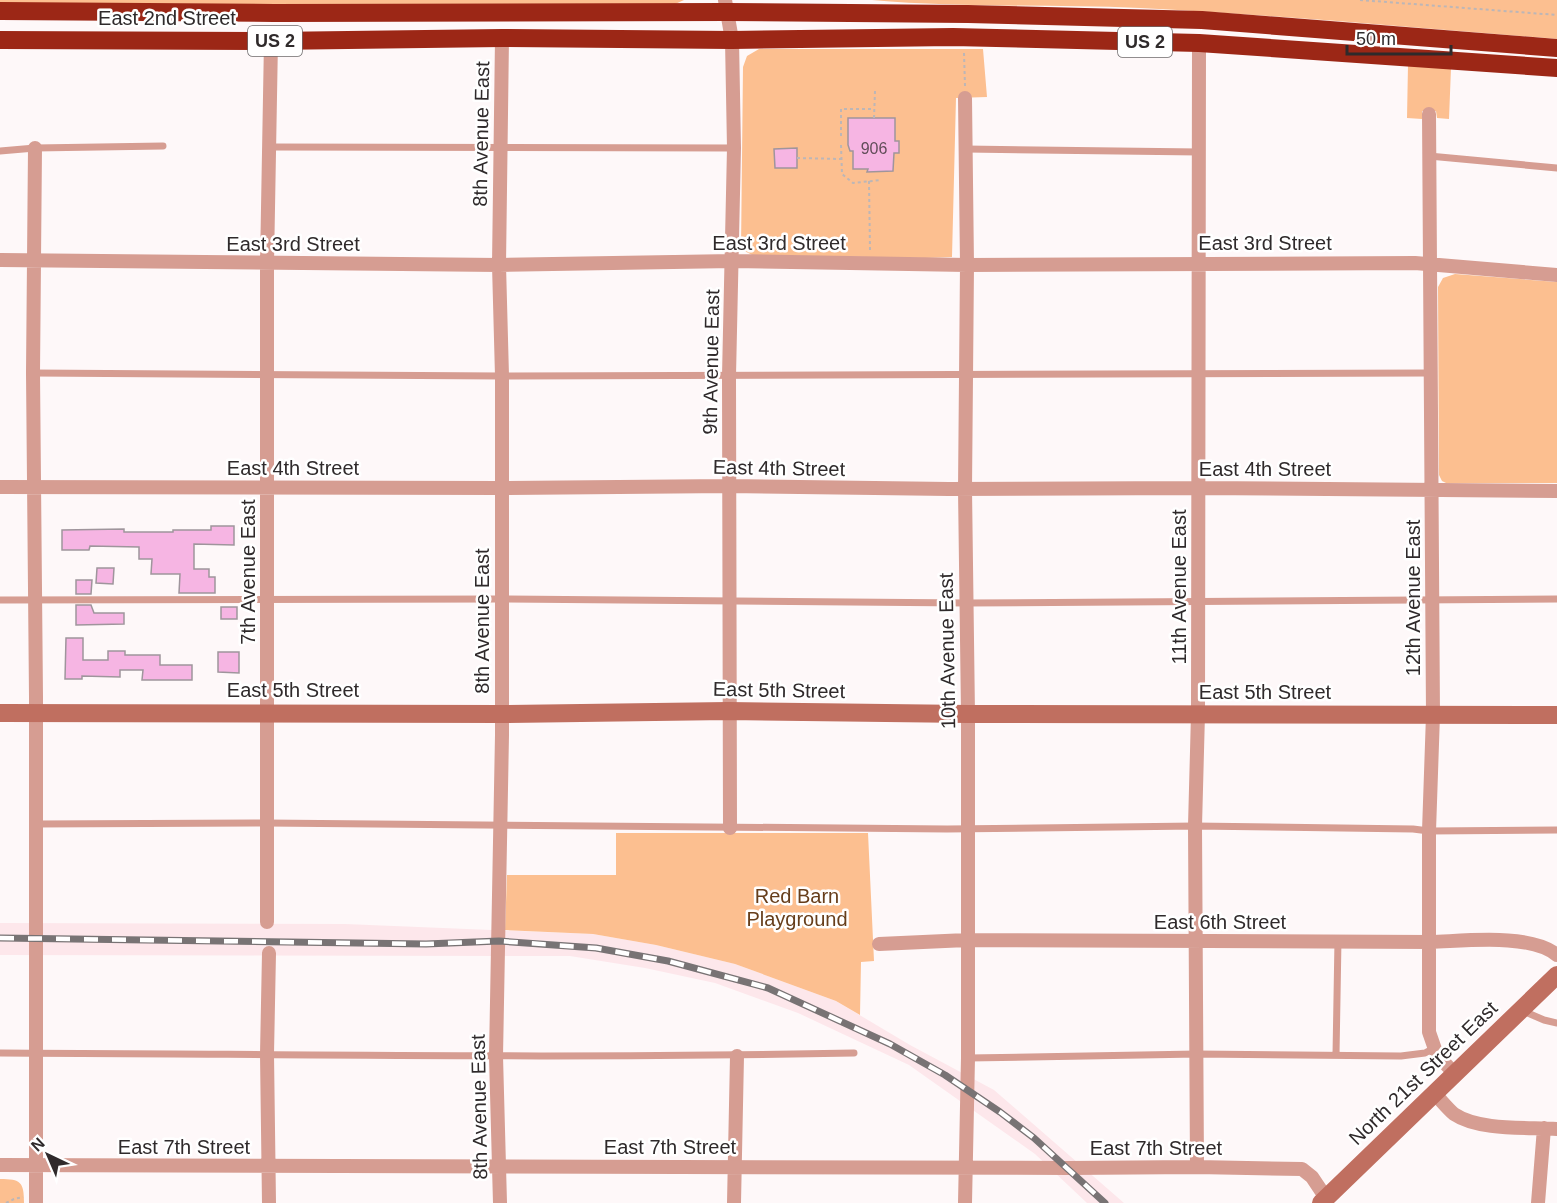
<svg xmlns="http://www.w3.org/2000/svg" width="1557" height="1203" viewBox="0 0 1557 1203" font-family="Helvetica,sans-serif">
<rect width="100%" height="100%" fill="#fef8f9"/>
<path fill="#fde7eb" d="M0,923L345,924L593,934L656,945L735,964L836,1001L910,1045L994,1090L1124,1203H1087L1035,1154L909,1065L798,1013L715,983L645,968L570,956L0,955Z"/>
<path fill="#fcbf90" d="M0,0H684L673,5H0Z
M872,0H1557V39C1418,28 1279,15 1140,8C1050,4 961,8 872,0Z
M759,49H983L987,97L956,98L952,257L925,258L752,255L741,249L743,67L747,56Z
M1408,65L1451,68L1449,119L1437,118L1436,111H1422V119L1407,118Z
M1455,274L1557,282V483H1446L1442,481L1439,475L1438,287L1443,278Z
M616,833H868L874,961L861,962L860,1015L836,1001L735,964L656,945L593,934L505,930L507,875H616Z
M0,1179C21,1179 24,1182 24,1203H0Z"/>
<path fill="#f6b5e3" stroke="#9f959c" stroke-width="1.5" d="M848,118H895V141H899V153H894L893,171L867,172L868,169H853V151H850L848,145Z
M797,148V168H775L774,149Z
M211,526H234V545L194,544V569H209V577H215V593H179L180,574H151L152,559H139V547L90,546L89,550H62V530L124,529V532H173V530H211Z
M97,568H114L113,584L96,583Z
M76,580H92L91,594H76Z
M76,605H91L94,613H124V624L76,625Z
M221,607H237V619H221Z
M66,638H83V660H108V651H125V655H160V665H192V680H142L143,670H120V677L82,676V679H65Z
M218,652H239V673L218,672Z"/>
<g fill="none" stroke-linecap="round" stroke-linejoin="round">
<path stroke="#bcb6b7" stroke-width="2" stroke-dasharray="3 3" stroke-linecap="butt" d="M1360,0L1557,15
M964,53L965,86
M874,118L875,91
M841,136V109H874
M841,145L842,174L853,183L881,180
M797,158L841,159
M869,181L870,250
M6,1203L14,1199L23,1197"/>
<path stroke="#d69d92" stroke-width="7" d="M270,147L734,148
M966,149L1199,152
M0,151L35,148L163,146
M1429,156L1557,168
M33,373L502,376L1430,373
M0,600L501,599L966,603L1557,599
M36,824L266,823L947,829L1195,826L1413,829L1429,831L1557,830
M1523,1011L1544,1020L1557,1023
M0,1053C285,1054 569,1059 854,1053
M1336,1055L1338,940
M968,1058L1197,1054L1401,1056L1425,1053L1434,1048"/>
<path stroke="#d69d92" stroke-width="14" d="M725,0L732,40L734,148L729,376L730,828
M1429,114L1433,715L1429,831V1032L1437,1055L1455,1074
M35,148L33,373L36,697V1203
M0,260L499,265L733,261L967,265L1415,263L1557,275
M0,487L501,488L729,486L949,489L1198,488L1557,491
M267,922V264L271,41
M879,944L967,940L1431,942C1465,941 1530,933 1557,955
M1434,1093C1441,1100 1447,1108 1454,1114C1479,1131 1528,1127 1557,1129
M0,1165L1069,1168L1197,1167L1302,1169L1312,1177L1326,1198
M1197,1167L1195,826L1198,714L1199,43
M269,1203L267,1054L269,953
M500,1203L496,1056L502,735V376L499,265L502,38
M734,1203L737,1056
M965,1203L968,1058V714L965,489L967,265L965,98
M1538,1203L1544,1128"/>
<path stroke="#c06f60" stroke-width="18" d="M0,713L502,714L728,711L968,714L1557,715
M1321,1203L1557,975"/>
<path stroke="#9c2716" stroke-width="18" d="M0,11L274,13L728,12L968,14L1202,20L1557,48
M0,40L271,41L502,38L732,40L953,37L1199,43L1557,68"/>
<g stroke="#787374" stroke-width="7">
<path id="rail" d="M0,938L426,944L499,941L596,948L668,961L768,988L890,1044L945,1075L1000,1112L1034,1138L1105,1203"/>
</g>
<use href="#rail" stroke="#fff" stroke-width="4.5" stroke-dasharray="14" stroke-linecap="butt"/>
</g>
<g text-anchor="middle" stroke-width="5" stroke-linejoin="round" paint-order="stroke">
<g font-size="16" fill="#614d59">
<text x="874" y="154">906</text>
</g>
<g fill="#fff" stroke="#6d6a6b" stroke-width="1.5">
<rect x="248" y="26" width="54" height="30" rx="4.5"/>
<rect x="1118" y="27" width="54" height="30" rx="4.5"/>
</g>
<g font-size="18" font-weight="bold" fill="#2f2a2b">
<text x="275" y="47">US 2</text>
<text x="1145" y="48">US 2</text>
</g>
<g font-size="20" fill="#2f2a2b" stroke="#fff">
<text x="167" y="25">East 2nd Street</text>
<text transform="translate(481 134) rotate(-89)" y="7">8th Avenue East</text>
<text x="779" y="250">East 3rd Street</text>
<text x="1265" y="250">East 3rd Street</text>
<text x="293" y="251">East 3rd Street</text>
<text transform="translate(711 362) rotate(-89)" y="7">9th Avenue East</text>
<text x="293" y="475">East 4th Street</text>
<text transform="translate(779 468) rotate(1)" y="7">East 4th Street</text>
<text x="1265" y="476">East 4th Street</text>
<text transform="translate(248 572) rotate(-90)" y="7">7th Avenue East</text>
<text transform="translate(1179 587) rotate(-90)" y="7">11th Avenue East</text>
<text transform="translate(1413 598) rotate(-90)" y="7">12th Avenue East</text>
<text transform="translate(482 621) rotate(-90)" y="7">8th Avenue East</text>
<text transform="translate(947 651) rotate(-91)" y="7">10th Avenue East</text>
<text x="293" y="697">East 5th Street</text>
<text transform="translate(779 690) rotate(1)" y="7">East 5th Street</text>
<text x="1265" y="699">East 5th Street</text>
<text x="1220" y="929">East 6th Street</text>
<text transform="translate(1423 1073) rotate(-44)" y="7">North 21st Street East</text>
<text transform="translate(479 1107) rotate(-91)" y="7">8th Avenue East</text>
<text x="184" y="1154">East 7th Street</text>
<text x="670" y="1154">East 7th Street</text>
<text x="1156" y="1155">East 7th Street</text>
</g>
<g font-size="20" fill="#673e1b" stroke="#fff">
<text x="797" y="903">Red Barn<tspan x="797" dy="23">Playground</tspan></text>
</g>
</g>
<g transform="translate(48 1155) rotate(316)" stroke="#ffffff" stroke-width="4.5" paint-order="stroke">
<path d="M0-4.5L10 22L0 15L-10 22Z" fill="#2f2a2b"/>
<text y="-9" font-size="16" font-weight="bold" text-anchor="middle" fill="#2f2a2b">N</text>
</g>
<path d="M1347 45v9h104v-9" fill="none" stroke="#2f2a2b" stroke-width="3"/>
<text x="1356" y="45" font-size="18" fill="#2f2a2b" stroke="#ffffff" stroke-width="4.5" paint-order="stroke">50 m</text>
</svg>
